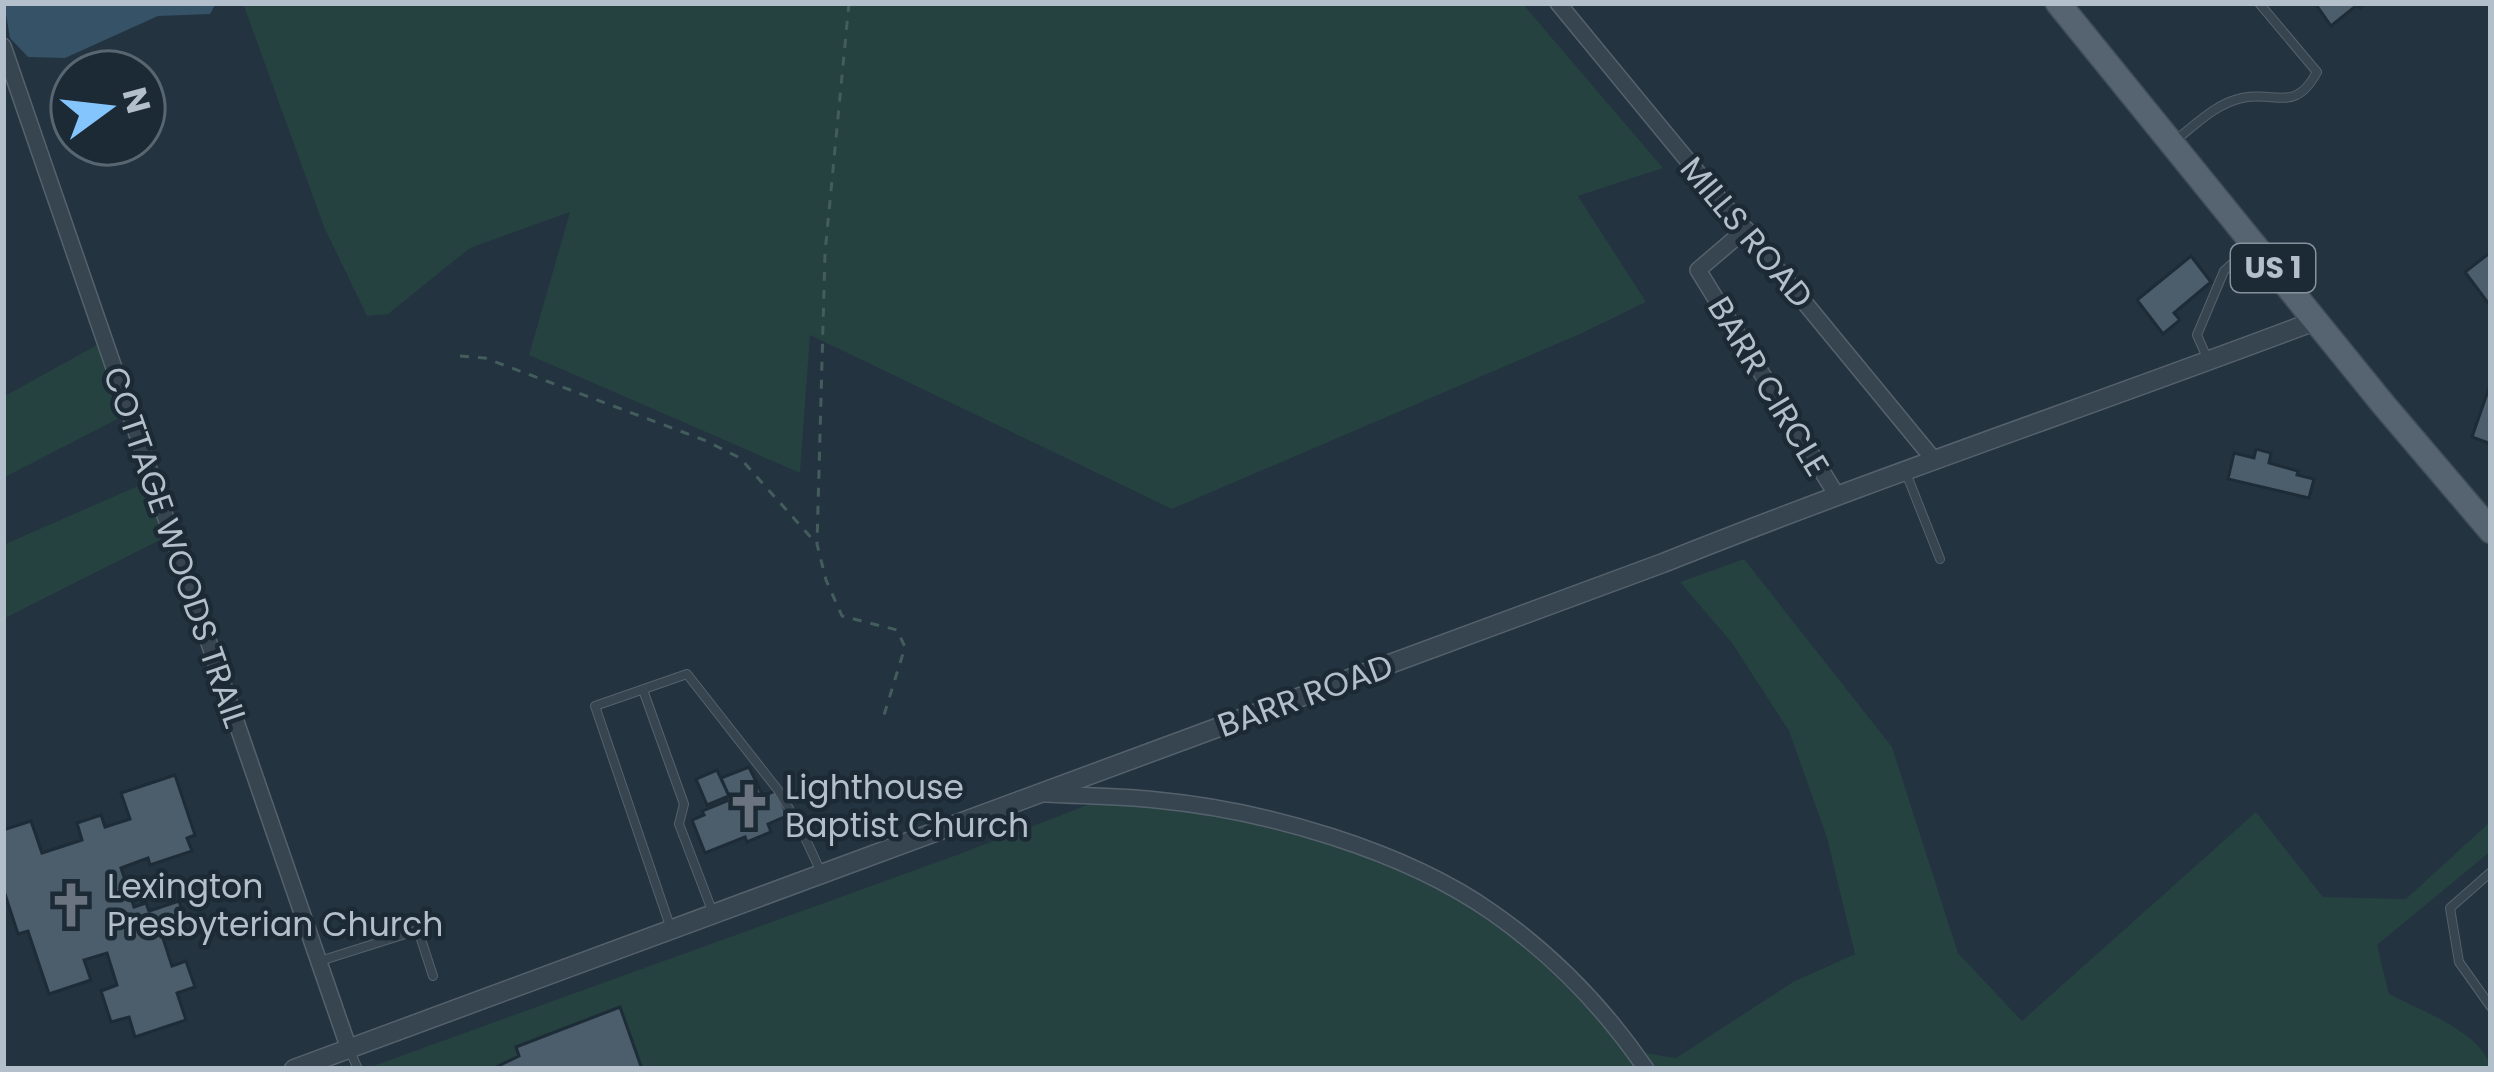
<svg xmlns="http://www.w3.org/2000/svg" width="2494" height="1072" viewBox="0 0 2494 1072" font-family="Poppins,sans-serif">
<rect width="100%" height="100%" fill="#233340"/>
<path fill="#254140" d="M256,3H1522L1663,168L1578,196L1646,302L1580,334L1172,509L810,335L800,473L529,355L570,212L470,248L388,314L367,316L324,227L244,6Z
M106,340L131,412L3,478V397Z
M154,479L172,534L3,619V545Z
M1744,559L1892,747L1958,953L2022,1021L2256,812L2323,897L2406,899L2491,821V851L2377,945L2389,994C2420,1010 2484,1033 2491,1069H365L965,852L1108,797L1209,807L1414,869L1537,946L1633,1051L1676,1058L1793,982L1855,954L1827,838L1789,731L1732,643L1680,582Z"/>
<path fill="#355267" d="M4,3H216L210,14L158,16L65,58L28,57L10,38Z"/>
<path fill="#4c5d6b" stroke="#1e2c37" stroke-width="3" d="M2315,3H2365L2360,8L2357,5L2331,26Z
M2491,252V307L2465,272Z
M2191,256L2211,282L2174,313L2180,320L2163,334L2137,300Z
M2491,382V444L2472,437Z
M2256,449L2271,453L2269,463L2298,471L2297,475L2314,479L2309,498L2228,479L2234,453L2254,458Z
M749,767L763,796L777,790L787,816L768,824L771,832L747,842L745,837L705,853L692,820L704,815L702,811L727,801L726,798L729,796L721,778Z
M717,770L729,796L707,805L696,779Z
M175,775L195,835L187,838L192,851L150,865L148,858L121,868L134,907L146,903L149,911L179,901L185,920L160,929L172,966L186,961L195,987L177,993L186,1020L135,1037L129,1017L111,1022L101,991L117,985L107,953L84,960L91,980L49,994L28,931L18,934L3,888V830L31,821L42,853L82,840L77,823L101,815L105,827L130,819L121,793Z
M620,1007L642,1069H492L519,1056L516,1047Z"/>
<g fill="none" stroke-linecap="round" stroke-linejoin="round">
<g stroke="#55626d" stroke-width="10">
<path id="service" d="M2177,139C2196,124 2217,103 2242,98C2277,91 2295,113 2317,72L2259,3
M2208,360L2197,335L2224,271L2252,246
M1906,473L1940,559
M643,690L684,804L679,824L713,913
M2491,872L2450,908L2459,962L2491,1007
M671,929L595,706L687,674L778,790L801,829L821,872
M320,961L418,930L433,976
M350,1051L358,1069"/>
</g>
<g stroke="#55626d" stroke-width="18">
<path id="minor" d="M1558,3L1935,461
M3,46L349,1049
M1746,229L1698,270L1836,494
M1046,794C1083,796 1120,796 1156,800C1264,810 1404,850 1493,913C1553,955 1605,1009 1646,1069"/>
</g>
<g stroke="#55626d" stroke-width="21">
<path id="tertiary" d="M294,1069L1663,563C1878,477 2098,403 2315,321"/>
</g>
<g stroke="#404e59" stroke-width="27">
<path id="primary" d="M2058,3L2383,404L2491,531"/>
</g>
<path stroke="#435d5c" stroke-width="3" stroke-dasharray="9 9" stroke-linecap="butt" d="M849,3L825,253L817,544L826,580L842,616L897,630L905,647L884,715
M460,356L485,358L704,440L740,458L816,543"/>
<use href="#service" stroke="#374550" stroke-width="8"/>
<use href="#minor" stroke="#374550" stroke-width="15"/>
<use href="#tertiary" stroke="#374550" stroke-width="18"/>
<use href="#primary" stroke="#556470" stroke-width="24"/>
</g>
<defs>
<g id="church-bare" transform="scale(3.6)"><path d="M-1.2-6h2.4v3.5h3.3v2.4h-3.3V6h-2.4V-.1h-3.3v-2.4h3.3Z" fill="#6b7280" stroke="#1c2a35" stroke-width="2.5" paint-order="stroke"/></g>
</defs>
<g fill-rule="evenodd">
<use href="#church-bare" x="749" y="806"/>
<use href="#church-bare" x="71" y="905"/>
</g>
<g text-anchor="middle" stroke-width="9" stroke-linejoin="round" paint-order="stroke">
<rect fill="#1c2a35" stroke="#86929d" stroke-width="3" x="2231" y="244" width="84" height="48" rx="9"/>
<g font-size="30" font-weight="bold" fill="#b3bfca">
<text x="2273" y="278">US 1</text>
</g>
<g font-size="33" fill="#b3bfca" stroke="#1c2a35">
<text transform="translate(1747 232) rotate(50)" y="12">MILLS ROAD</text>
<text transform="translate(1769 386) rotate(59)" y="12">BARR CIRCLE</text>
<text transform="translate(176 547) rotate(71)" y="12">COTTAGE WOODS TRAIL</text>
<text transform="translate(1305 695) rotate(-20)" y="12">BARR ROAD</text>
</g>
<g font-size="33" fill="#b3bfca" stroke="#1c2a35" text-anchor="start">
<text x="785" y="799">Lighthouse<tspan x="785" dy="38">Baptist Church</tspan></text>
<text x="107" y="898">Lexington<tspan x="107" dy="38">Presbyterian Church</tspan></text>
</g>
</g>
<rect width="2494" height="1072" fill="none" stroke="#b3bfca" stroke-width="12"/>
<g transform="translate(108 108) rotate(75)"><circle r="57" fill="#1c2a35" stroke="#586671" stroke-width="3"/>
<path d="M0-9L21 45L0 30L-21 45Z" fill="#85c5fe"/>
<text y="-18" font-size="33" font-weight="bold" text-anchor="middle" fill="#b3bfca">N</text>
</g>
</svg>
